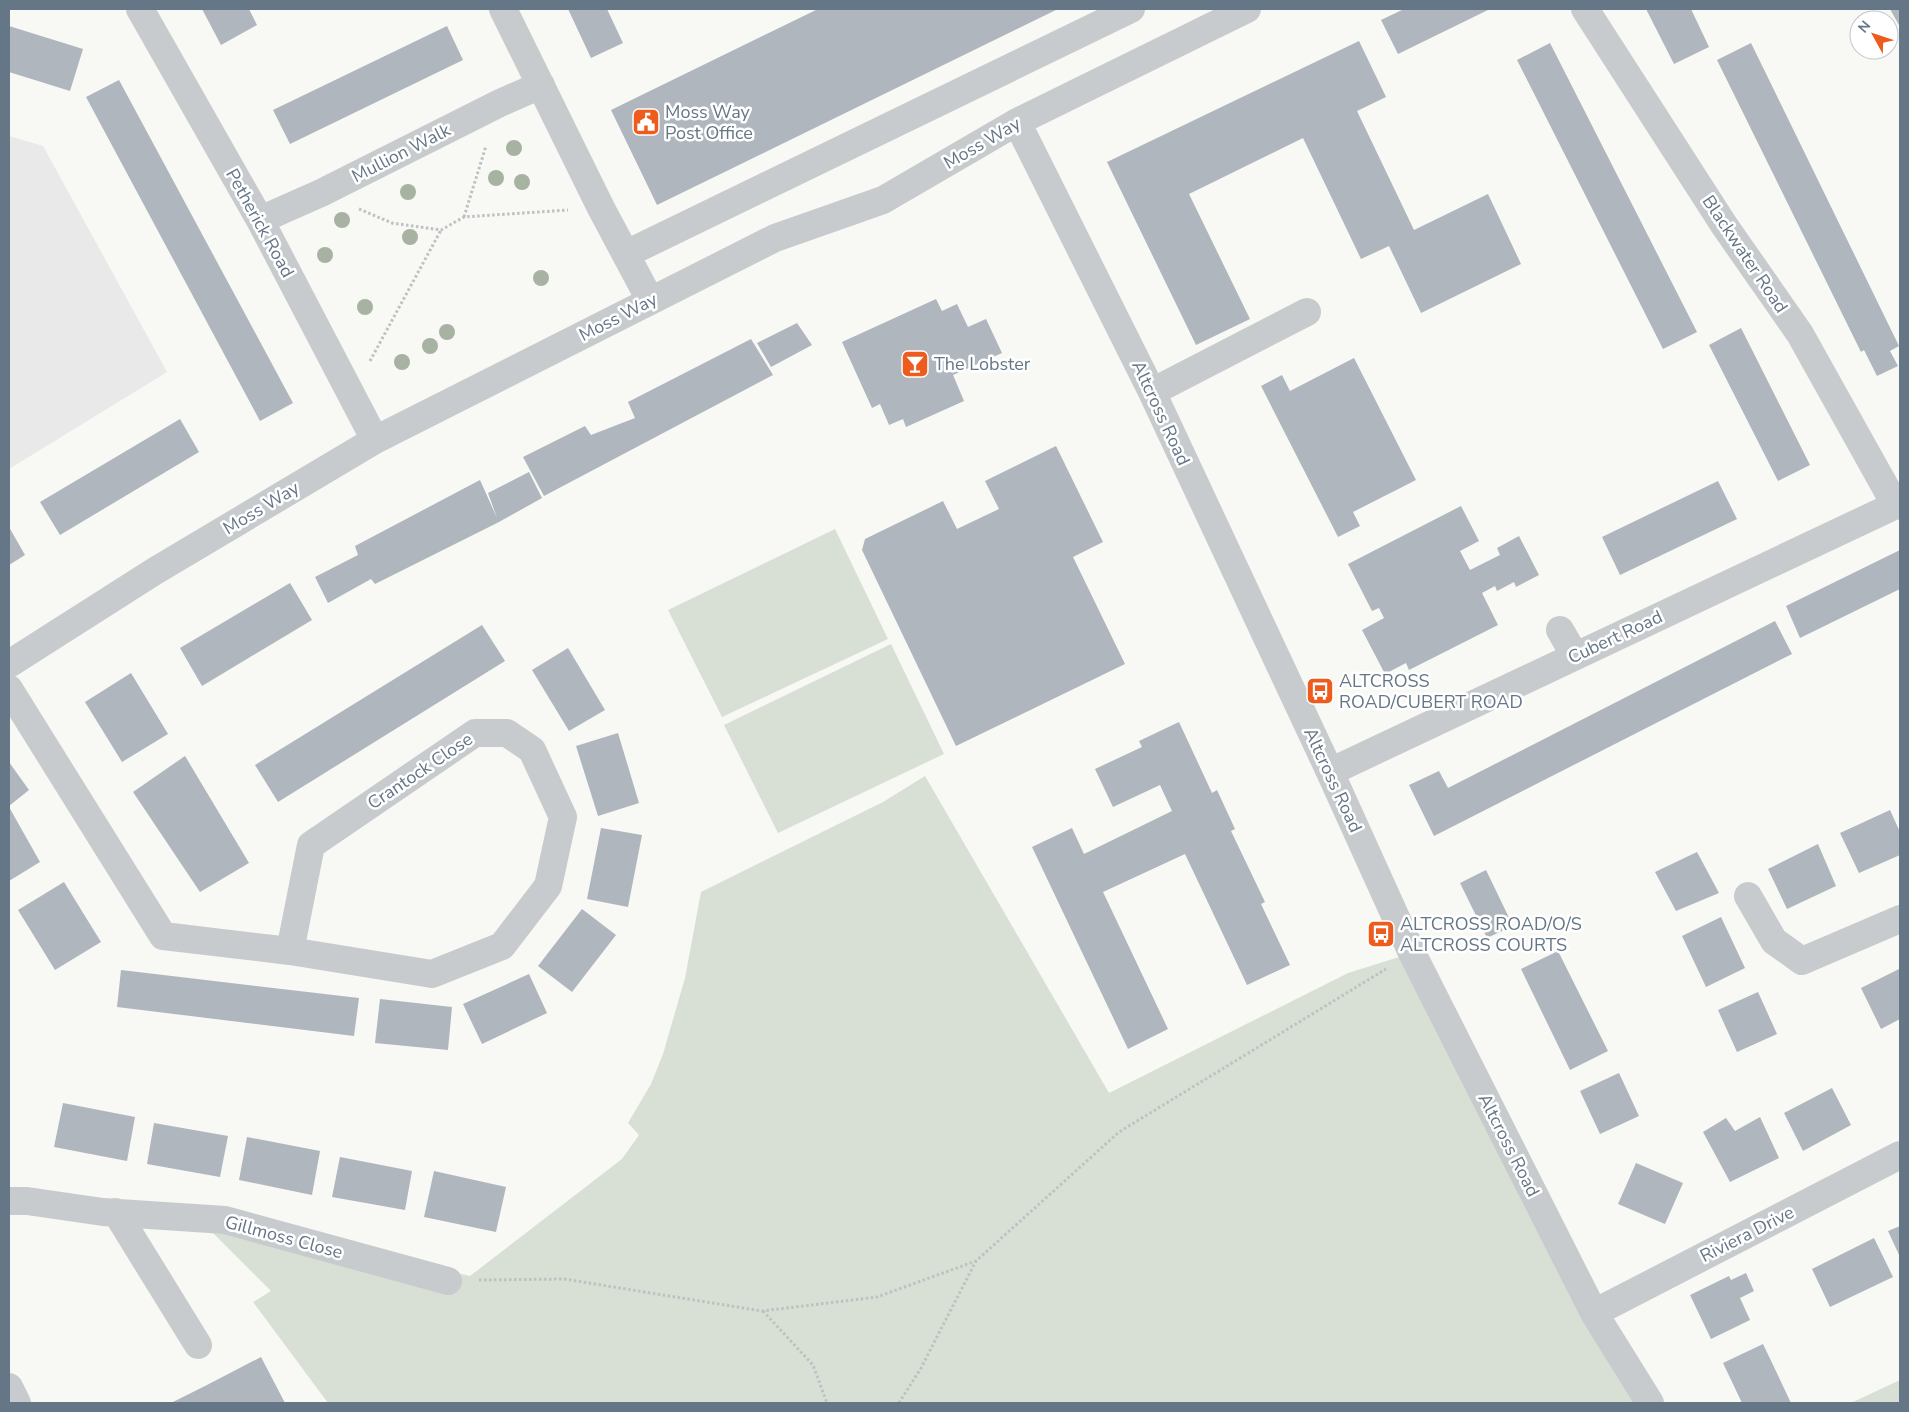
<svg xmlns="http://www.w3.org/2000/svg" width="1909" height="1412" viewBox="0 0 1909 1412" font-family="'Nunito Sans',sans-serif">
<rect width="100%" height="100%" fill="#f8f8f4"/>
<path fill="#e8e9e8" d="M9,136L43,146L167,372L9,469Z"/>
<path fill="#d8e0d5" d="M835,529L888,639L722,717L668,610Z
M891,644L944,754L778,833L724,725Z
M925,776L1109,1093L1348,973L1412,953L1639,1403H328L253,1302L271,1291L192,1212L470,1276L622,1159L639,1135L628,1123L651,1084L663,1054L685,978L701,892L883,802Z
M1900,1380V1403H1851Z"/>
<path fill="#afb6bd" d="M202,9H249L257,25L221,45Z
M568,9H607L623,43L591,58Z
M818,9H1058L657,205L611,110Z
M1404,9H1490L1398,54L1381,20Z
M1646,9H1691L1709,47L1674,64Z
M1890,9H1900V27Z
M9,26L83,49L70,91L9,72Z
M447,26L463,60L290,144L273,110Z
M1359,41L1386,97L1357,111L1414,230L1488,194L1521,264L1421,313L1389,246L1361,259L1303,138L1189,194L1250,319L1196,345L1107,162Z
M1550,43L1697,332L1663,349L1517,60Z
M1751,43L1899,346L1890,351L1898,366L1877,376L1864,350L1861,352L1717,60Z
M119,80L293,403L260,421L86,97Z
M936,299L942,311L957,304L968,327L986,319L1002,353L953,375L964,401L906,427L903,419L889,425L880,404L872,408L842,342Z
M797,323L812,345L771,367L757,343Z
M1741,328L1810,465L1778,481L1709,345Z
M751,339L773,375L544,496L523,457L585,426L591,435L635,418L628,402Z
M1354,358L1416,480L1353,512L1360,526L1338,537L1261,386L1282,375L1290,391Z
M180,419L199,452L60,535L40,502Z
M1056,446L1103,542L1073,557L1125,664L956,746L862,550L865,539L943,501L957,529L999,509L985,481Z
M529,472L542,498L499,522L375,584L371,579L328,603L315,577L358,555L355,546L480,480L497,518L488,493Z
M1718,481L1737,519L1620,575L1602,537Z
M1461,506L1479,541L1460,551L1470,570L1500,555L1497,548L1519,536L1539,575L1516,587L1514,582L1497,591L1495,586L1482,593L1498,625L1409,670L1406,663L1385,674L1362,630L1384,618L1379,608L1372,611L1348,564Z
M9,527L25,555L9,565Z
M1900,550V589L1800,638L1786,606Z
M290,583L312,620L202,686L180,648Z
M1775,621L1792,654L1434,836L1409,785L1439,771L1448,788Z
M482,625L505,661L278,802L255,765Z
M568,648L605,710L569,731L532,670Z
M131,673L168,734L122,762L85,702Z
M1179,722L1212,793L1217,790L1235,829L1231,831L1265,902L1261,904L1290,965L1247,985L1185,854L1103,892L1168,1029L1128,1049L1032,847L1072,828L1084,854L1172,811L1160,785L1113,807L1095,769L1142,747L1139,741Z
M618,733L639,803L598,816L576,746Z
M185,756L249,863L200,892L133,792Z
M9,762L29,790L9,806Z
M9,807L40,862L9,881Z
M1890,810L1900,832V855L1859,873L1840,833Z
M601,828L642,835L628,907L587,899Z
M1818,844L1836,886L1787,909L1768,869Z
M1697,852L1719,893L1676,911L1655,872Z
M1486,870L1513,926L1487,938L1460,883Z
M64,882L101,942L55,970L18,910Z
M582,909L616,935L572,992L538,966Z
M1721,917L1745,968L1706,987L1682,936Z
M1558,951L1608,1051L1570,1070L1521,969Z
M1899,969L1900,1019L1881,1029L1861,988Z
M121,970L359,998L354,1036L117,1007Z
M529,974L547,1013L482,1044L463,1004Z
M1758,992L1777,1034L1737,1052L1718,1010Z
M380,999L452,1007L448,1050L375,1043Z
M1619,1073L1639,1116L1600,1134L1580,1091Z
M1832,1088L1851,1125L1803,1151L1784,1113Z
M63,1103L135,1117L127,1161L54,1147Z
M1760,1117L1779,1158L1730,1182L1703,1132L1726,1118L1735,1131Z
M154,1123L228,1136L220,1177L147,1164Z
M247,1137L320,1151L312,1195L239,1180Z
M340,1157L412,1171L405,1210L332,1197Z
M1636,1163L1683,1183L1665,1224L1618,1204Z
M434,1171L506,1187L496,1232L424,1217Z
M1900,1226V1257L1888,1231Z
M1874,1238L1893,1277L1830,1307L1812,1269Z
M1746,1273L1754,1291L1740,1298L1750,1320L1711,1339L1690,1295L1729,1276L1731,1280Z
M1763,1344L1774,1367L1791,1403H1742L1723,1363Z
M261,1357L285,1403H171L207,1385Z"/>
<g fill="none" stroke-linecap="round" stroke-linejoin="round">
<path stroke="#bec1c3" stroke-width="3" stroke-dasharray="2.5 2.5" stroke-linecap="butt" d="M359,209L392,223L441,230L464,217L568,210
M464,217L486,146
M370,361L441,230
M479,1280L564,1279L762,1311L877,1297L976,1261
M763,1311L813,1365L827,1403
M899,1403L921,1368L976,1261L1119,1132L1386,969"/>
<path stroke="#c7cbce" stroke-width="28" d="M140,9L260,220L375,440
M503,9L601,208L650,300
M1585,9L1724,225L1800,334L1896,506
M1017,122L1152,392L1330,772L1412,953L1594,1313L1650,1403
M260,220L321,193L500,103L541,85
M626,254L1131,9
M1152,392L1307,312
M1560,630L1575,656
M9,664L155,571L375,440L775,238L883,200L1017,122L1247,9
M9,689L163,936L290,951L432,974L502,946L548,886L563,817L532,750L507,733H475L311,845L290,951
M1330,772L1900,503
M1748,896L1774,941L1802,961L1900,919
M9,1201H27L103,1212L225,1220L448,1281
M116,1212L198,1345
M1594,1313L1900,1155
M9,1387L17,1403"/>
</g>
<g fill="#a7b2a3">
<circle cx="514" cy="148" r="8"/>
<circle cx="496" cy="178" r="8"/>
<circle cx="522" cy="182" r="8"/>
<circle cx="408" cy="192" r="8"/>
<circle cx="342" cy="220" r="8"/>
<circle cx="410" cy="237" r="8"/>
<circle cx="325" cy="255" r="8"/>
<circle cx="541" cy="278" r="8"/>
<circle cx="365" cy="307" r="8"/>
<circle cx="447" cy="332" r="8"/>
<circle cx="430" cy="346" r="8"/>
<circle cx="402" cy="362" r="8"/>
</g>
<defs>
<g id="civic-square" transform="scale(1.4375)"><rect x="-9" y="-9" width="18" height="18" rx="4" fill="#ee5b1e" stroke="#fff"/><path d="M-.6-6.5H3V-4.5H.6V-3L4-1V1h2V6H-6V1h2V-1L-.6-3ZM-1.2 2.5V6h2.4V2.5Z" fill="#fff"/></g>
<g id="bar-square" transform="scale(1.4375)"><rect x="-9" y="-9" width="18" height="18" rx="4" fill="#ee5b1e" stroke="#fff"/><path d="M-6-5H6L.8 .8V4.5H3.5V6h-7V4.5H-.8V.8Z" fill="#fff"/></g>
<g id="bus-square" transform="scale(1.4375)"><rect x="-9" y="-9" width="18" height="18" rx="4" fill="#ee5b1e" stroke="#fff"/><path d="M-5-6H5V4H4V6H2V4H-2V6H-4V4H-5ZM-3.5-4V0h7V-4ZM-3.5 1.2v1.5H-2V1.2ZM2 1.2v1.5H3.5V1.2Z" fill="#fff"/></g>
</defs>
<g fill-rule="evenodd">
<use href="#civic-square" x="646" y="122"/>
<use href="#bar-square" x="915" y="364"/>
<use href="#bus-square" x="1320" y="691"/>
<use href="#bus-square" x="1381" y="934"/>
</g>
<g text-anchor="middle" stroke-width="5" stroke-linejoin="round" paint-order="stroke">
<g font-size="18" fill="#657687" stroke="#fff" text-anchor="start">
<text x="665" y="118">Moss Way<tspan x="665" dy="21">Post Office</tspan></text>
<text x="934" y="370">The Lobster</text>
<text x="1339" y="687">ALTCROSS<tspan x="1339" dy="21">ROAD/CUBERT ROAD</tspan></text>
<text x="1400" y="930">ALTCROSS ROAD/O/S<tspan x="1400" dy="21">ALTCROSS COURTS</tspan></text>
</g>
<g font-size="18" fill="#657687" stroke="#fff">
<text transform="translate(982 143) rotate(-30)" y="6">Moss Way</text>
<text transform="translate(401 153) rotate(-27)" y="6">Mullion Walk</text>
<text transform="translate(260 223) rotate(61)" y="6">Petherick Road</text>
<text transform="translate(1745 254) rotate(56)" y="6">Blackwater Road</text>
<text transform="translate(618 317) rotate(-27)" y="6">Moss Way</text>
<text transform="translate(1161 413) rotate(65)" y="6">Altcross Road</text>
<text transform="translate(261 508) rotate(-31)" y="6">Moss Way</text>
<text transform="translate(1615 637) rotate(-25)" y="6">Cubert Road</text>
<text transform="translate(420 771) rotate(-34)" y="6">Crantock Close</text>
<text transform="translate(1333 780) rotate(65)" y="6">Altcross Road</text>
<text transform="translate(1509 1145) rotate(63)" y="6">Altcross Road</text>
<text transform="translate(1747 1234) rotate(-27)" y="6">Riviera Drive</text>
<text transform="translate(284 1237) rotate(15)" y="6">Gillmoss Close</text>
</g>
</g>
<rect width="1909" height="1412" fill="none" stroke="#657687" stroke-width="20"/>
<g transform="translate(1874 35) rotate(310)"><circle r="24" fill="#ffffff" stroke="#c1c8cf"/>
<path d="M0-4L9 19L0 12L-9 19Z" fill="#ee5b1e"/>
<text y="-8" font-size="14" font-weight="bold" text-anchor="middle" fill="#657687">N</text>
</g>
</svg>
